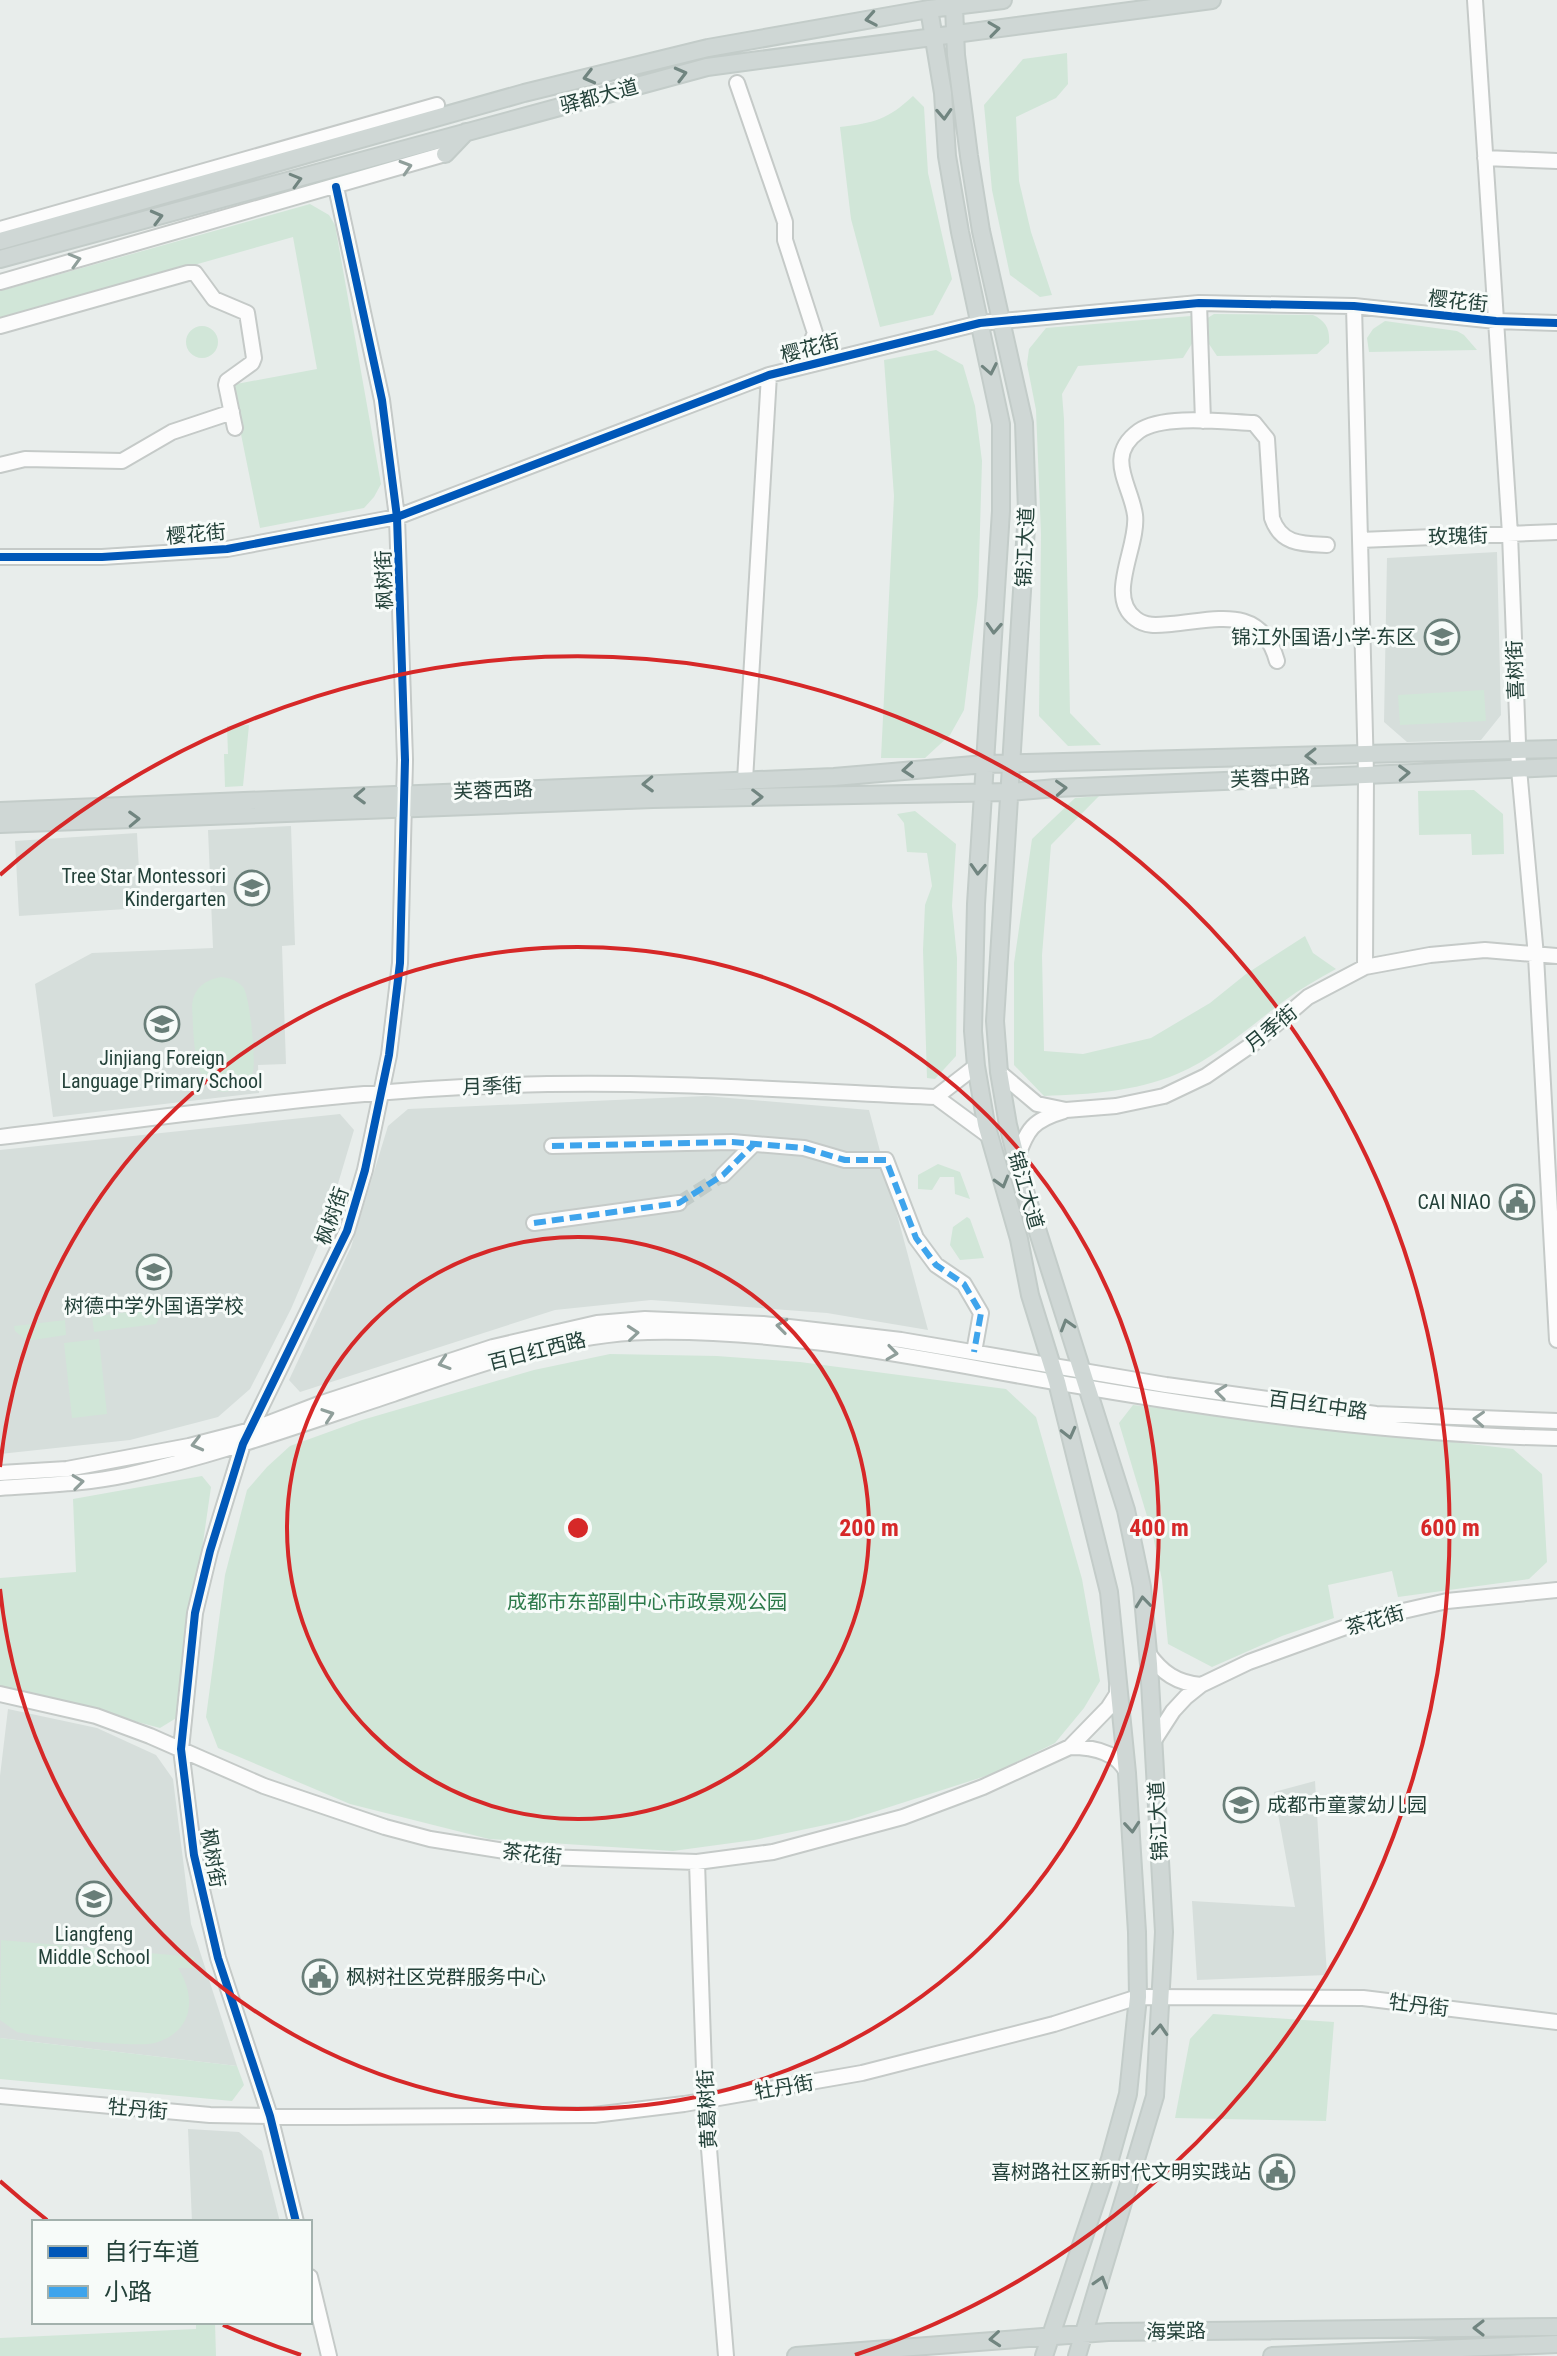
<svg xmlns="http://www.w3.org/2000/svg" width="1557" height="2356" viewBox="0 0 1557 2356" font-family="'Roboto Condensed','Noto Sans SC',sans-serif">
<rect width="100%" height="100%" fill="#e8edeb"/>
<path fill="#d6dedb" d="M1497,552L1501,715L1481,740L1407,742L1384,722L1387,558Z
M291,826L295,945L282,946L286,1064L258,1065L259,1093L53,1117L35,984L92,953L213,948L208,830Z
M137,833L141,908L19,916L15,841Z
M706,1096L869,1110L928,1330L827,1313L651,1300L555,1310L300,1392L289,1380L351,1247L388,1126L408,1109Z
M340,1114L354,1130L323,1234L291,1309L250,1389L218,1417L130,1440L0,1454V1150Z
M8,1709L97,1728L156,1755L173,1779L191,1924L237,2066L0,2038V1776Z
M1315,1781L1327,1975L1197,1980L1192,1901L1295,1907L1274,1792Z
M188,2129L239,2132L262,2151L280,2222H192Z"/>
<path fill="#d1e6d8" d="M1067,53L1068,84L1056,98L1016,117L1019,181L1031,232L1052,295L1040,297L1010,275L992,190L984,105L1023,59Z
M913,96L924,107L928,173L952,279L933,315L880,327L851,219L840,127C874,123 887,120 913,96Z
M310,204L329,215L335,225L381,484L374,497L364,508L260,528L231,385L317,369L293,237L0,320V291Z
M1214,314L1313,315C1326,321 1330,329 1329,343L1317,354L1217,356L1209,344L1206,319Z
M1191,316L1193,342L1183,358L1078,366L1062,394L1064,419L1070,713L1101,745L1068,746L1039,716L1041,534L1036,410L1027,364L1029,349L1046,328Z
M1385,321L1457,331L1464,335L1477,350L1369,352L1367,338L1373,329Z
M186 342a16 16 0 1 1 32 0a16 16 0 1 1-32 0Z
M936,350L963,365L975,406L982,461L978,596L964,710L950,735L925,758H881L894,496L884,360Z
M1484,690L1486,721L1400,725L1398,695Z
M249,725L243,786L225,787L224,754H228L227,726Z
M1474,790L1503,814L1504,854L1472,855L1471,834L1419,835L1418,791Z
M1099,796L1051,845L1042,955L1044,1051L1083,1054L1151,1038L1210,1003L1246,974L1305,936L1313,953L1336,969C1318,979 1300,989 1284,1001C1249,1027 1217,1057 1177,1074C1134,1092 1090,1094 1044,1096L1014,1065V963L1032,839L1075,798Z
M915,811L956,844L952,906L957,958L956,1056L935,1079L927,1078L923,950L925,905L932,886L927,853L907,852L904,823L897,814Z
M221,977C229,978 237,980 243,987C250,996 256,1060 253,1072C250,1082 239,1089 230,1091C191,1099 194,1031 192,1007C193,989 204,980 221,977Z
M938,1164L960,1172L970,1199L955,1194L954,1177H940L932,1190L918,1189V1175Z
M967,1217L970,1219L984,1258L960,1260L950,1245L953,1227Z
M156,1294L162,1297L164,1309L156,1324L94,1332L92,1317L143,1310V1300Z
M65,1320L66,1335L27,1341L15,1331L14,1326Z
M99,1339L107,1414L72,1418L64,1343Z
M610,1354L717,1356L800,1362L1006,1389L1036,1417L1082,1579L1100,1681L1084,1708L1055,1743L992,1774L849,1820L754,1840L673,1851L489,1839L350,1804L218,1748L206,1717L225,1575L247,1490L267,1467L290,1446L362,1420L534,1370Z
M1133,1405L1513,1449L1542,1474L1547,1562L1529,1579L1398,1597L1392,1571L1328,1585L1334,1618L1282,1636L1212,1667L1168,1644L1162,1580L1153,1536L1119,1423Z
M202,1476L211,1487L178,1717L160,1728L41,1696L0,1689V1578L76,1572L73,1499Z
M1,1940L194,1957L193,1968H178C197,1998 193,2032 155,2043C137,2048 38,2037 17,2032L0,2020Z
M1213,2014L1334,2022L1326,2121L1175,2118L1190,2039Z
M0,2038L237,2066L244,2085L232,2101L0,2079Z
M196,2322H215L216,2356H0V2338L196,2329Z"/>
<g fill="none" stroke-linecap="round" stroke-linejoin="round">
<path stroke="#c1cbc8" stroke-width="14" stroke-dasharray="14 7" stroke-linecap="butt" d="M679,1203L723,1175"/>
<g stroke="#c5cac8" stroke-width="18">
<path id="minor" d="M1475,0L1510,534L1519,769L1536,956L1557,1340
M737,83L785,222V240L815,333L809,347L813,363
M1485,158L1557,161
M0,229L437,105
M0,282L445,154
M1199,303L1203,421
M1354,306L1366,774L1365,967
M0,326L188,273H195L214,299L247,313L254,358L252,363L227,381L226,385L235,428
M0,465L25,459L122,461L172,432L232,412
M1360,540L1557,532
M0,557H102L227,549L397,517L769,375L980,323L1199,303L1354,306L1496,321L1557,323
M1277,661C1261,604 1217,620 1171,624C1159,625 1146,627 1136,619C1105,597 1139,546 1135,515C1131,485 1104,456 1139,431C1163,414 1225,422 1254,423L1267,439L1272,518C1281,545 1303,544 1327,545
M745,780L769,375
M999,1072L1037,1104L1066,1110L1116,1106L1164,1096L1206,1076L1254,1043L1308,997L1365,967L1430,955L1485,950L1557,956
M936,1097L989,1136
M0,1137C162,1118 325,1092 488,1086C638,1079 787,1090 936,1097L976,1066
M552,1146L732,1142L804,1148L845,1160H886L916,1238L936,1265L964,1284L981,1313L974,1352
M1017,1158C1027,1129 1033,1120 1064,1111
M723,1175L754,1144
M534,1223L679,1203
M0,1473L67,1469L189,1446L251,1430L319,1404L493,1347L597,1323L645,1319L763,1324L901,1340L1166,1385L1376,1414L1557,1421
M0,1488C42,1485 85,1484 127,1475C218,1455 305,1423 393,1394C475,1366 561,1334 648,1332C797,1329 944,1364 1090,1388C1245,1414 1400,1435 1557,1438
M1148,1653C1162,1673 1177,1683 1201,1685
M0,1694L96,1716L150,1736L264,1786L385,1827L430,1839L542,1857L697,1862L773,1852L903,1817L983,1787L1070,1747L1108,1708L1117,1694V1687
M1153,1742L1173,1711L1186,1697L1201,1685L1249,1662L1368,1619L1447,1601L1557,1590
M1070,1747C1092,1747 1117,1751 1127,1773
M697,1862L705,2100L726,2356
M0,2096L210,2115L345,2117L594,2115L684,2104L862,2073L1054,2024L1138,1997L1363,1998L1557,2022
M296,2222L270,2116L218,1958L194,1855L181,1749L195,1613L210,1551L243,1444L347,1231L365,1170L389,1055L400,963L405,760L397,517L382,400L336,187
M310,2277L329,2356"/>
</g>
<g stroke="#c3ccc9" stroke-width="20">
<path id="major" d="M954,6L956,55L969,156L981,231L1024,423L1027,511L995,1021L999,1072L1008,1125L1024,1188L1126,1510L1142,1587L1149,1664L1164,1932L1155,2096L1077,2356
M929,9L943,93L947,156L960,232L1001,424V511L976,904L973,1031L976,1066L986,1124L1019,1239L1030,1295L1057,1382L1109,1592L1127,1773L1137,1932L1138,1997L1128,2094L1110,2159L1044,2356
M445,154L466,132
M0,241L524,93L708,48L929,9L1003,0
M0,259L707,67L1212,0
M0,811L834,777L985,764L1557,749
M0,824L653,799L1011,792L1056,788L1557,767
M796,2356L1108,2332L1557,2327
M1272,2356L1557,2344"/>
</g>
<use href="#minor" stroke="#fcfcfc" stroke-width="14"/>
<use href="#major" stroke="#cfd7d5" stroke-width="16"/>
<path stroke="#3ea4ec" stroke-width="6" stroke-dasharray="12 6" stroke-linecap="butt" d="M552,1146L732,1142L804,1148L845,1160H886L916,1238L936,1265L964,1284L981,1313L974,1352
M534,1223L679,1203L723,1175L754,1144"/>
<g stroke="#f7fbf9" stroke-width="13">
<path id="cycleway" d="M0,557H102L227,549L397,517L769,375L980,323L1199,303L1354,306L1496,321L1557,323
M296,2222L270,2116L218,1958L194,1855L181,1749L195,1613L210,1551L243,1444L347,1231L365,1170L389,1055L400,963L405,760L397,517L382,400L336,187"/>
</g>
<use href="#cycleway" stroke="#0057b8" stroke-width="8"/>
</g>
<defs><path id="oneway-chevron" d="M-2-3.5L2.5 0L-2 3.5" fill="none" stroke-width="1.6" stroke-linecap="round" stroke-linejoin="round" transform="scale(2)"/></defs>
<g stroke="#718580">
<use href="#oneway-chevron" transform="translate(871 19) rotate(170)"/>
<use href="#oneway-chevron" transform="translate(994 29) rotate(-8)"/>
<use href="#oneway-chevron" transform="translate(681 74) rotate(-15)"/>
<use href="#oneway-chevron" transform="translate(589 77) rotate(166)"/>
<use href="#oneway-chevron" transform="translate(944 114) rotate(87)"/>
<use href="#oneway-chevron" transform="translate(296 180) rotate(-16)"/>
<use href="#oneway-chevron" transform="translate(157 217) rotate(-15)"/>
<use href="#oneway-chevron" transform="translate(990 369) rotate(79)"/>
<use href="#oneway-chevron" transform="translate(994 628) rotate(93)"/>
<use href="#oneway-chevron" transform="translate(1311 756) rotate(179)"/>
<use href="#oneway-chevron" transform="translate(908 770) rotate(175)"/>
<use href="#oneway-chevron" transform="translate(1404 773) rotate(-2)"/>
<use href="#oneway-chevron" transform="translate(648 784) rotate(178)"/>
<use href="#oneway-chevron" transform="translate(1061 788) rotate(-3)"/>
<use href="#oneway-chevron" transform="translate(360 796) rotate(178)"/>
<use href="#oneway-chevron" transform="translate(757 797) rotate(-1)"/>
<use href="#oneway-chevron" transform="translate(134 819) rotate(-2)"/>
<use href="#oneway-chevron" transform="translate(978 869) rotate(93)"/>
<use href="#oneway-chevron" transform="translate(1002 1182) rotate(74)"/>
<use href="#oneway-chevron" transform="translate(1067 1325) rotate(-107)"/>
<use href="#oneway-chevron" transform="translate(1069 1433) rotate(76)"/>
<use href="#oneway-chevron" transform="translate(1143 1602) rotate(-96)"/>
<use href="#oneway-chevron" transform="translate(1132 1827) rotate(85)"/>
<use href="#oneway-chevron" transform="translate(1160 2030) rotate(-86)"/>
<use href="#oneway-chevron" transform="translate(1101 2282) rotate(-73)"/>
<use href="#oneway-chevron" transform="translate(1479 2328) rotate(180)"/>
<use href="#oneway-chevron" transform="translate(995 2339) rotate(175)"/>
</g>
<g stroke="#909f9b">
<use href="#oneway-chevron" transform="translate(406 167) rotate(-17)"/>
<use href="#oneway-chevron" transform="translate(75 260) rotate(-16)"/>
<use href="#oneway-chevron" transform="translate(782 1326) rotate(-173)"/>
<use href="#oneway-chevron" transform="translate(633 1333) rotate(-5)"/>
<use href="#oneway-chevron" transform="translate(892 1353) rotate(8)"/>
<use href="#oneway-chevron" transform="translate(444 1363) rotate(162)"/>
<use href="#oneway-chevron" transform="translate(1221 1392) rotate(-173)"/>
<use href="#oneway-chevron" transform="translate(328 1415) rotate(-19)"/>
<use href="#oneway-chevron" transform="translate(1479 1419) rotate(-177)"/>
<use href="#oneway-chevron" transform="translate(197 1444) rotate(166)"/>
<use href="#oneway-chevron" transform="translate(78 1482) rotate(-7)"/>
</g>
<g fill="none" stroke="#d62828" stroke-width="4">
<circle cx="578" cy="1528" r="291"/>
<path d="M0 1467A581 581 0 1 1 0 1589"/>
<path d="M301 2355A872 872 0 0 1 223 2325M47 2220A872 872 0 0 1 0 2181M0 875A872 872 0 1 1 855 2355"/>
</g>
<defs>
<g id="school-ring" transform="scale(1.8)"><circle r="9.5" fill="#f7fbf9" stroke="#697e78" stroke-width="1.5"/><path d="M0-5L7-2L0 1L-7-2ZM-4 1L0 2.5L4 1V4Q0 6-4 4Z" fill="#697e78"/></g>
<g id="civic-ring" transform="scale(1.8)"><circle r="9.5" fill="#f7fbf9" stroke="#697e78" stroke-width="1.5"/><path d="M-.6-6.5H3V-4.5H.6V-3L4-1V1h2V6H-6V1h2V-1L-.6-3ZM-1.2 2.5V6h2.4V2.5Z" fill="#697e78"/></g>
</defs>
<g fill-rule="evenodd">
<use href="#school-ring" x="1442" y="637"/>
<use href="#school-ring" x="252" y="888"/>
<use href="#school-ring" x="162" y="1024"/>
<use href="#civic-ring" x="1517" y="1202"/>
<use href="#school-ring" x="154" y="1272"/>
<use href="#school-ring" x="1241" y="1805"/>
<use href="#school-ring" x="94" y="1899"/>
<use href="#civic-ring" x="320" y="1977"/>
<use href="#civic-ring" x="1277" y="2172"/>
</g>
<g text-anchor="middle" stroke-width="6" stroke-linejoin="round" paint-order="stroke">
<g font-size="20" fill="#24423a" stroke="#f7fbf9">
<text transform="translate(599 96) rotate(-15)" y="7">驿都大道</text>
<text transform="translate(1458 301) rotate(6)" y="7">樱花街</text>
<text transform="translate(810 348) rotate(-15)" y="7">樱花街</text>
<text transform="translate(196 534) rotate(-5)" y="7">樱花街</text>
<text transform="translate(1458 536) rotate(-2)" y="7">玫瑰街</text>
<text transform="translate(1025 547) rotate(-88)" y="7">锦江大道</text>
<text transform="translate(384 580) rotate(-92)" y="7">枫树街</text>
<text transform="translate(1515 670) rotate(-92)" y="7">喜树街</text>
<text transform="translate(1270 778) rotate(-2)" y="7">芙蓉中路</text>
<text transform="translate(493 790) rotate(-2)" y="7">芙蓉西路</text>
<text transform="translate(1271 1028) rotate(-39)" y="7">月季街</text>
<text transform="translate(492 1086) rotate(-2)" y="7">月季街</text>
<text transform="translate(1026 1190) rotate(74)" y="7">锦江大道</text>
<text transform="translate(332 1216) rotate(-70)" y="7">枫树街</text>
<text transform="translate(537 1351) rotate(-14)" y="7">百日红西路</text>
<text transform="translate(1318 1405) rotate(8)" y="7">百日红中路</text>
<text transform="translate(1375 1620) rotate(-16)" y="7">茶花街</text>
<text transform="translate(1158 1821) rotate(-93)" y="7">锦江大道</text>
<text transform="translate(532 1854) rotate(6)" y="7">茶花街</text>
<text transform="translate(213 1858) rotate(80)" y="7">枫树街</text>
<text transform="translate(1419 2005) rotate(7)" y="7">牡丹街</text>
<text transform="translate(784 2087) rotate(-10)" y="7">牡丹街</text>
<text transform="translate(138 2109) rotate(5)" y="7">牡丹街</text>
<text transform="translate(707 2109) rotate(-93)" y="7">黄葛树街</text>
<text transform="translate(1176 2331) rotate(-1)" y="7">海棠路</text>
</g>
<g font-size="20" fill="#24423a" stroke="#f7fbf9" text-anchor="end">
<text x="1416" y="644">锦江外国语小学-东区</text>
<text x="226" y="883">Tree Star Montessori<tspan x="226" dy="23">Kindergarten</tspan></text>
<text x="162" y="1065" text-anchor="middle">Jinjiang Foreign<tspan x="162" dy="23">Language Primary School</tspan></text>
<text x="1491" y="1209">CAI NIAO</text>
<text x="154" y="1313" text-anchor="middle">树德中学外国语学校</text>
<text x="1267" y="1812" text-anchor="start">成都市童蒙幼儿园</text>
<text x="94" y="1941" text-anchor="middle">Liangfeng<tspan x="94" dy="23">Middle School</tspan></text>
<text x="346" y="1984" text-anchor="start">枫树社区党群服务中心</text>
<text x="1251" y="2179">喜树路社区新时代文明实践站</text>
</g>
<g font-size="20" fill="#2d7a4b" stroke="#f7fbf9">
<text x="647" y="1609">成都市东部副中心市政景观公园</text>
</g>
</g>
<circle cx="578" cy="1528" r="12" fill="#d62828" stroke="#f7fbf9" stroke-width="4"/>
<g font-size="24" text-anchor="middle" font-weight="bold" fill="#d62828" stroke="#f7fbf9" stroke-width="6" stroke-linejoin="round" paint-order="stroke">
<text x="869" y="1536">200 m</text>
<text x="1159" y="1536">400 m</text>
<text x="1450" y="1536">600 m</text>
</g>
<rect x="32" y="2220" width="280" height="104" fill="#f7fbf9" stroke="#a3b1ad" stroke-width="2"/>
<rect x="48" y="2246" width="40" height="12" fill="#0057b8" stroke="#a3b1ad" stroke-width="2"/>
<text x="104" y="2260" font-size="24" fill="#24423a">自行车道</text>
<rect x="48" y="2286" width="40" height="12" fill="#3ea4ec" stroke="#a3b1ad" stroke-width="2"/>
<text x="104" y="2300" font-size="24" fill="#24423a">小路</text>
</svg>
